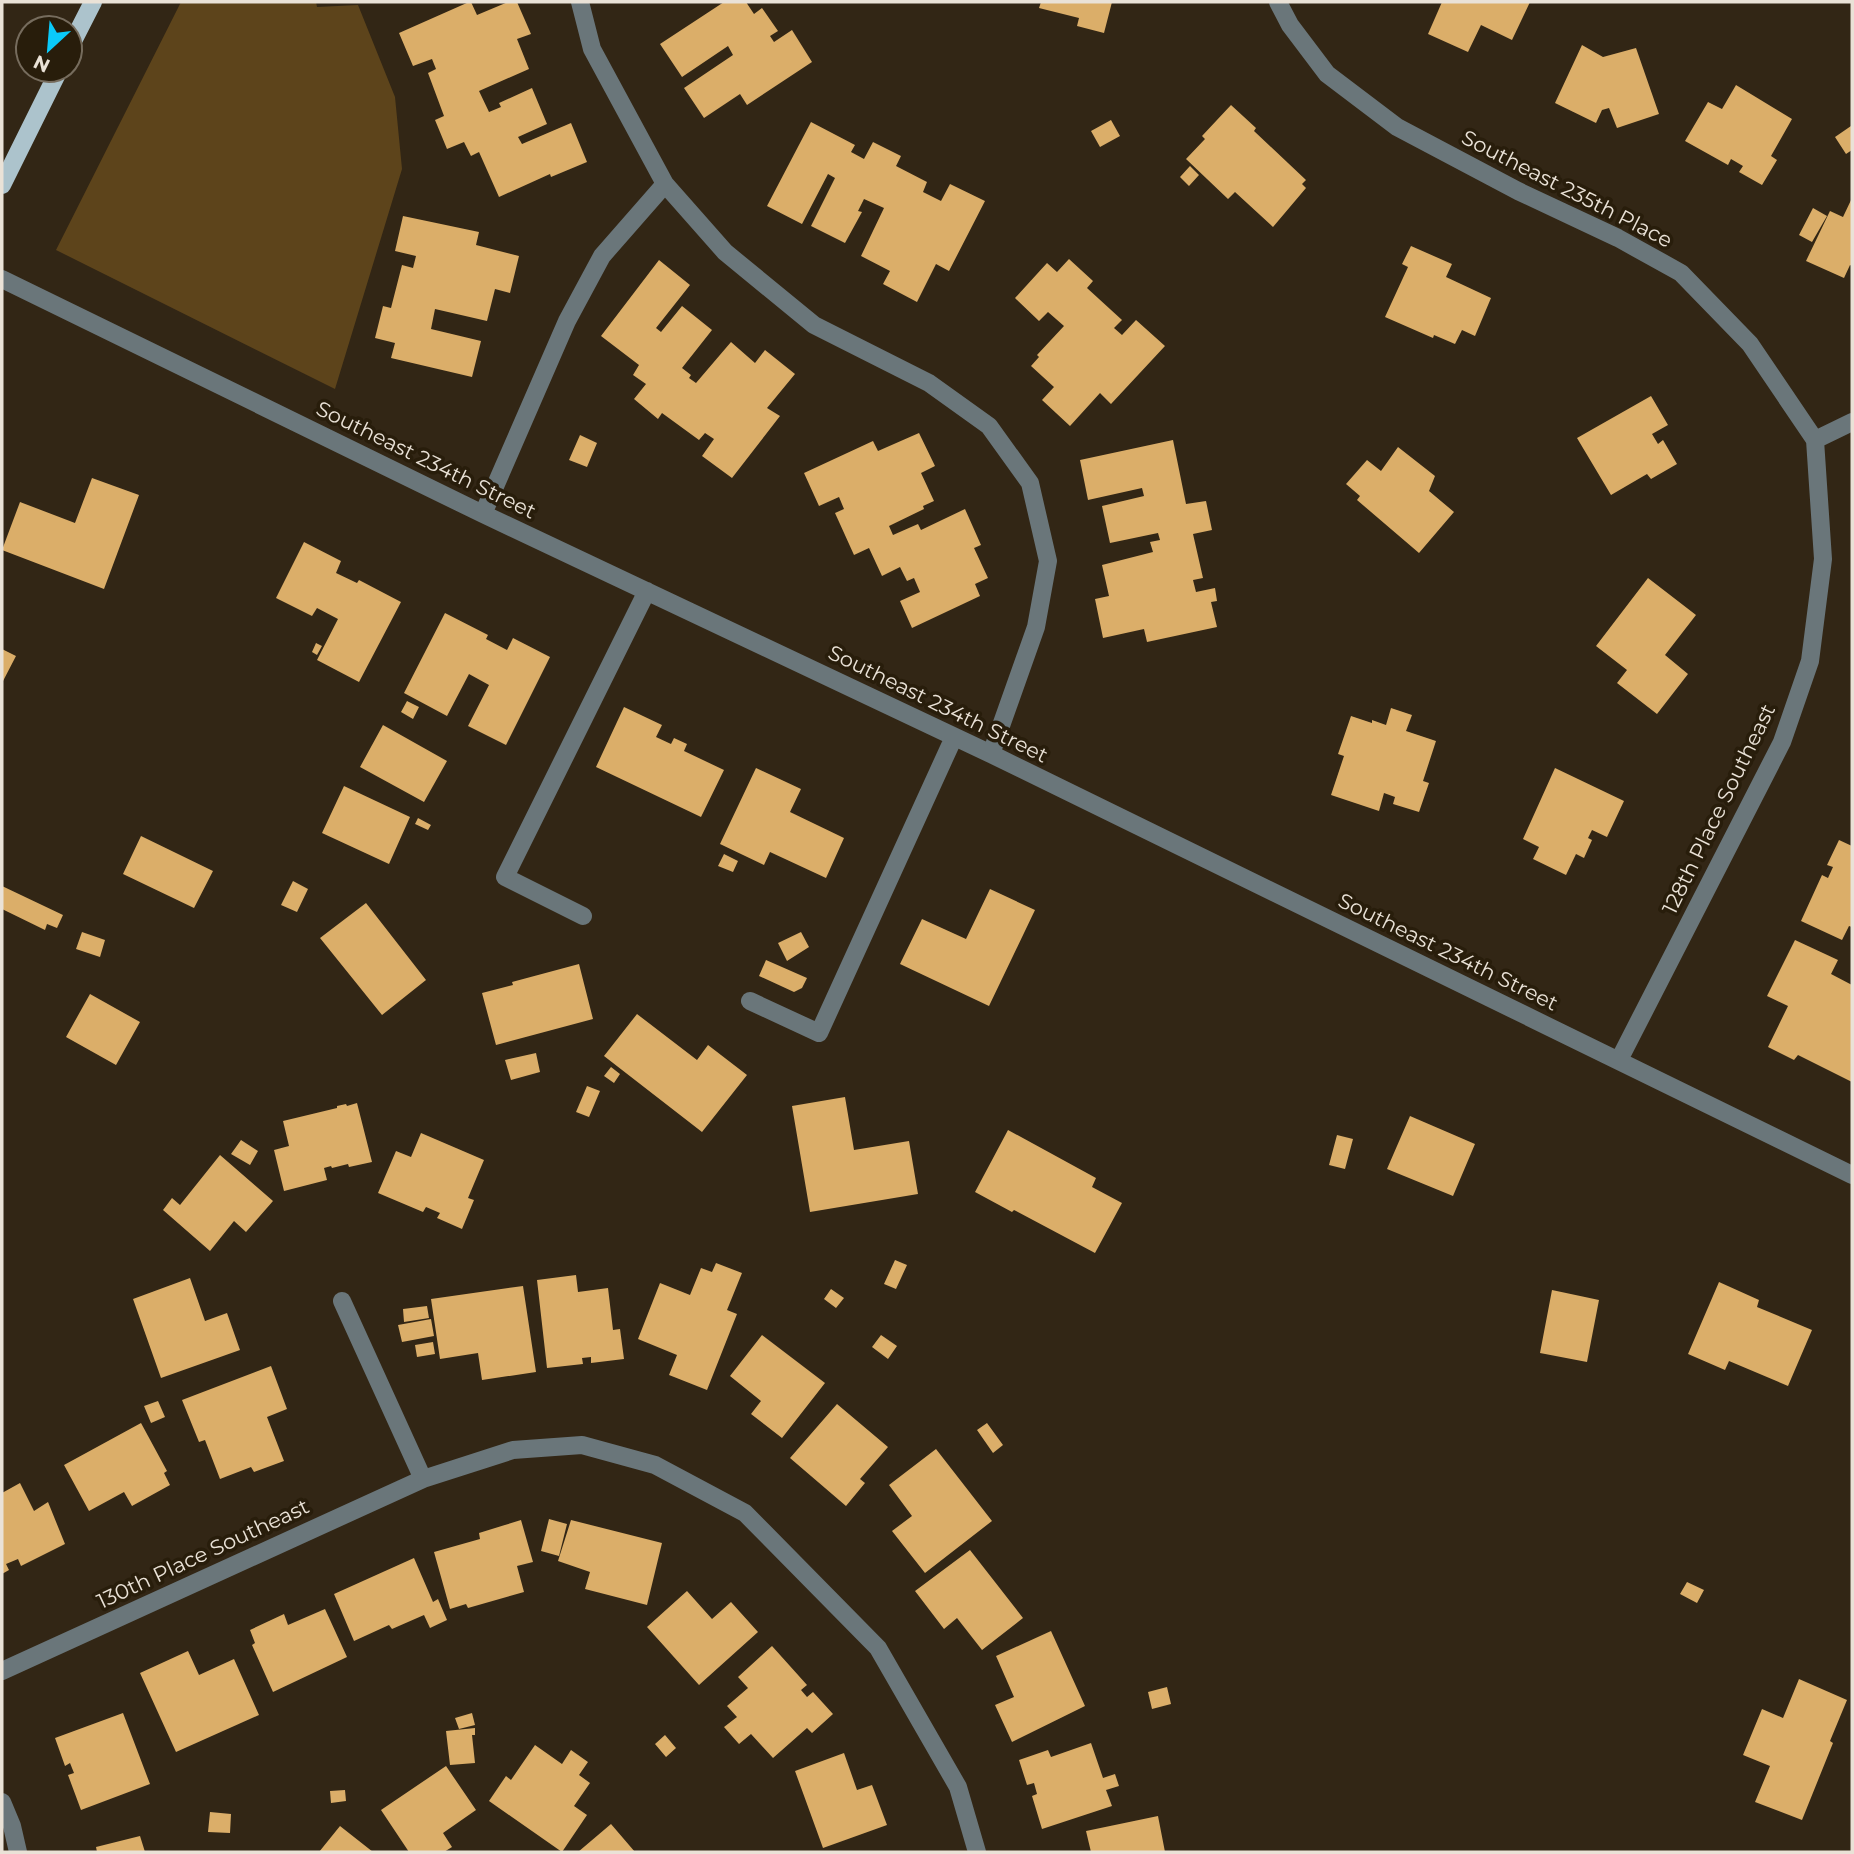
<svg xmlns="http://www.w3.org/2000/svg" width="1854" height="1854" viewBox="0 0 1854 1854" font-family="Montserrat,sans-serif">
<rect width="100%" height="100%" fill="#322615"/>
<path fill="#5d441b" d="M181,2H316L317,7L358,5L395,97L402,169L335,389L56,250Z"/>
<path fill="#dbae69" d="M469,2H471L477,15L508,2H517L531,34L517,39L529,69L479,91L489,112L501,107L499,103L532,88L547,124L518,137L522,144L571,123L587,162L551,177L550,174L499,197L479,152L471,156L464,142L447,149L435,120L444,116L428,73L436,69L432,59L413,66L399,33Z
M724,2H746L754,14L762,8L778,31L770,36L774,42L792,30L812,62L747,105L740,94L704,118L684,88L733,55L728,46L682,77L660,44Z
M1041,2H1112L1104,33L1077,26L1079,18L1039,8Z
M1442,2H1530L1512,40L1481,25L1468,52L1428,34Z
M1582,45L1603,57L1636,48L1659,114L1617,128L1609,108L1602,110L1596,123L1555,103Z
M1736,85L1792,119L1771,156L1777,160L1762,185L1739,172L1743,166L1731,159L1728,165L1685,141L1708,102L1722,109Z
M1231,105L1256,128L1254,131L1306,180L1302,184L1306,188L1273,227L1235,192L1228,199L1186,159L1205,139L1202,136Z
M1111,120L1120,136L1100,147L1091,131Z
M811,122L855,145L851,152L864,159L873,142L901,156L896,166L927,182L923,192L941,201L950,184L985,201L949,271L936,264L917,302L883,284L890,271L861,256L884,208L864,199L858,211L862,212L845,243L811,226L835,178L828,174L802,224L767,206Z
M1851,126L1852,150L1846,154L1835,137Z
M1190,166L1199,175L1189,186L1180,177Z
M1852,198V266L1850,265L1844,278L1806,261L1830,211L1843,217Z
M1813,208L1827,216L1812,242L1799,235Z
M403,216L479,232L476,245L519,256L510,293L495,289L487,321L435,309L431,329L481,341L472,377L391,358L395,343L375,338L383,306L391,308L402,265L413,268L416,256L395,251Z
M1411,246L1452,264L1446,277L1491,298L1475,336L1462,330L1455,344L1434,335L1433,338L1385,317L1408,267L1402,264Z
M1069,259L1093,281L1087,288L1122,320L1114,328L1122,335L1136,320L1165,346L1111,404L1100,393L1070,426L1042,400L1054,387L1031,366L1039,357L1037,355L1064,326L1048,312L1039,321L1015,298L1047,263L1057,272Z
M659,260L690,285L656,328L661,332L682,306L712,330L682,368L691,375L689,378L696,383L731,342L755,363L765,350L795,374L767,408L780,416L732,478L702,456L714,439L705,433L699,440L662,413L658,419L634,399L646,384L633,375L639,365L601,336Z
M1651,396L1668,425L1652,434L1658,444L1663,440L1677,464L1651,479L1647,474L1611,495L1577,438Z
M919,433L935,466L921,473L934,501L923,506L924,509L889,526L893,535L918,524L921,530L965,509L981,545L974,548L988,578L975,584L980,596L912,628L900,601L920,592L914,578L907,581L900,567L882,576L869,548L854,555L835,513L844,509L839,497L819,506L804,473L873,441L878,451Z
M580,435L597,443L587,467L569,460Z
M1173,440L1186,504L1206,501L1212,530L1193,534L1203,578L1193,580L1196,592L1215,588L1217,601L1211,602L1217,627L1147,642L1144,629L1103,638L1095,599L1109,596L1102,565L1153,552L1150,542L1160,540L1158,533L1110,543L1102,506L1144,496L1142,488L1088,500L1080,460Z
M1398,447L1435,476L1429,491L1454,512L1419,553L1357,500L1360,496L1346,484L1367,460L1381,471Z
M92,478L139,495L104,589L2,550L20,502L75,523Z
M304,542L341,561L336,573L357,583L359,580L401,602L359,682L317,660L338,619L317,608L312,616L276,598Z
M1648,578L1696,615L1665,655L1688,674L1657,714L1617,683L1627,670L1596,646Z
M445,613L488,635L486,639L507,650L513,638L550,657L506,745L468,726L489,685L469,674L447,716L404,693Z
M316,643L322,646L317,655L312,652Z
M2,649L16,656L2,683Z
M407,701L419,707L413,719L401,712Z
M624,707L662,725L656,737L671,744L674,738L687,744L684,751L724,770L701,817L596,767Z
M1391,708L1412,715L1406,731L1436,741L1423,781L1429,783L1419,812L1393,804L1395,797L1384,793L1379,811L1331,795L1344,756L1338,754L1351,716L1372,723V720L1386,725Z
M383,725L447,761L424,802L360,767Z
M756,768L801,789L790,812L844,838L826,878L770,852L764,865L720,844Z
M1555,768L1624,801L1607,837L1592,830L1588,838L1592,840L1584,858L1576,854L1566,875L1533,859L1539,847L1523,839Z
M344,786L410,817L389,864L322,833Z
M418,818L431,825L428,830L415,824Z
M141,836L213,871L194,908L123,874Z
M1839,840L1852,846V927L1849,926L1842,940L1801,921L1822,875L1828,878L1833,867L1827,865Z
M724,854L738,861L733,872L718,866Z
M293,881L308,889L297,912L281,905Z
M2,886L63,915L57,928L47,924L45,930L2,909Z
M990,889L1035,910L989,1006L900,964L922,919L966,939Z
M366,903L426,980L382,1015L320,938Z
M82,932L105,940L100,957L76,949Z
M801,932L809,947L787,961L778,943Z
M1795,940L1838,960L1831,974L1852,985V1082L1798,1055L1794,1060L1768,1047L1788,1006L1767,996Z
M766,960L807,978L802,988L794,992L759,976Z
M579,964L593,1019L496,1045L482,993L513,985L512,982Z
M90,994L140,1022L116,1065L66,1037Z
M637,1014L697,1060L708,1045L747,1075L702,1132L604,1056Z
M536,1053L540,1072L511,1080L505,1060Z
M611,1067L620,1074L614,1083L604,1076Z
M587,1086L600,1091L589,1117L576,1112Z
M845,1097L854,1150L909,1141L918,1194L810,1212L792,1106Z
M357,1103L372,1162L349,1167L348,1164L332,1168L331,1166L324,1168L327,1180L284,1191L274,1150L289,1146L283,1121L337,1108V1106L346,1104L347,1106Z
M1410,1116L1475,1144L1453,1196L1387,1169Z
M1008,1130L1096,1178L1092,1187L1122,1203L1095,1253L1014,1210L1012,1212L975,1192Z
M421,1133L484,1160L468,1198L474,1200L462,1229L437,1218L440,1213L426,1207L423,1212L378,1193L396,1151L411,1157Z
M1337,1135L1353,1139L1345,1169L1329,1165Z
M241,1140L258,1151L250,1165L231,1154Z
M220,1155L273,1201L246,1232L234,1221L210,1251L163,1210L172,1198L180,1205Z
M895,1260L907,1265L896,1289L884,1284Z
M716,1263L742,1273L727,1310L737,1314L707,1390L669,1375L677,1355L638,1339L660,1283L690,1295L701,1268L712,1272Z
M576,1275L578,1292L608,1288L613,1330L620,1329L624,1359L591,1363V1357L582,1358L583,1364L547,1368L537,1280Z
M190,1278L205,1321L227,1313L240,1350L161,1378L133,1299Z
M1719,1282L1759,1300L1757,1307L1812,1330L1788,1386L1729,1361L1725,1370L1688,1354Z
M523,1286L536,1372L482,1380L478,1353L440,1359L431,1299Z
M831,1289L844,1298L836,1308L824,1299Z
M1552,1290L1599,1300L1587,1362L1540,1353Z
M427,1306L429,1318L404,1322L403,1309Z
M431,1319L434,1336L402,1342L398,1325Z
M762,1335L825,1383L782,1438L751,1414L761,1401L730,1376Z
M881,1335L897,1346L888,1359L872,1347Z
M433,1342L435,1354L417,1357L415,1345Z
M271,1366L287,1409L267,1417L284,1461L254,1472L251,1467L220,1479L205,1440L199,1442L182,1400Z
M158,1401L165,1417L151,1423L144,1406Z
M837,1404L888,1447L860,1479L865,1483L846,1506L790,1458Z
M141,1423L167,1471L164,1473L170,1485L132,1506L124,1492L89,1511L64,1465Z
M987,1423L1003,1445L993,1453L977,1430Z
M936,1449L992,1521L925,1573L892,1531L912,1516L889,1485Z
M20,1483L34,1511L48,1502L65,1544L21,1566L18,1559L6,1564L9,1570L2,1574V1493Z
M549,1519L567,1524L559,1556L541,1551Z
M521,1520L533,1562L517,1566L524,1592L468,1608L466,1604L450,1609L434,1552L480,1539L479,1533Z
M571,1520L662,1543L647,1605L585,1589L590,1572L558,1561Z
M970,1550L1023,1618L982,1650L957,1618L944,1629L915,1591Z
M414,1558L433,1602L438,1599L447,1620L430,1628L424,1615L392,1629L389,1625L354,1641L334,1594Z
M1687,1582L1704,1590L1697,1603L1680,1594Z
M687,1591L712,1619L731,1602L758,1632L699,1685L647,1627Z
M325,1609L347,1657L273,1692L252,1645L255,1643L250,1630L284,1614L288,1625Z
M1051,1631L1085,1706L1012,1742L995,1705L1014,1697L996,1656Z
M772,1646L807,1685L801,1690L807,1697L813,1692L833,1714L812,1733L807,1728L773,1758L751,1734L739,1744L724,1727L737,1717L727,1706L748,1688L738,1677Z
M188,1651L199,1675L234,1659L259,1715L176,1752L140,1673Z
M1799,1679L1847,1700L1830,1741L1833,1743L1802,1820L1755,1802L1770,1766L1743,1755L1762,1709L1783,1718Z
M1167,1687L1171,1704L1152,1709L1148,1692Z
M123,1713L150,1784L81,1810L68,1775L74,1773L70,1763L65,1766L55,1738Z
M472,1713L475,1725L459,1729L455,1718Z
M475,1728V1735H472L475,1763L450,1765L446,1731Z
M665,1735L676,1748L666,1757L655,1744Z
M1091,1743L1103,1778L1115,1774L1119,1786L1106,1790L1112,1806L1042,1829L1032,1796L1037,1794L1034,1783L1027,1785L1019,1760L1048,1750L1051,1757Z
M535,1745L562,1764L571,1750L588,1762L579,1775L590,1783L574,1806L587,1815L562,1852L489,1801L506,1776L511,1780Z
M844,1753L857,1790L872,1785L887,1825L823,1848L795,1771Z
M446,1766L476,1810L443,1833L452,1847L444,1852H409L381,1810Z
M345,1790L346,1801L331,1803L330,1791Z
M210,1812L231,1814L230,1833L208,1832Z
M1158,1816L1165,1852H1091L1086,1831Z
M611,1824L635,1852H578Z
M340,1826L373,1852H319Z
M140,1836L145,1852H97L96,1847Z"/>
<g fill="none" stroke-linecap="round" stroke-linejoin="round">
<path stroke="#6a767a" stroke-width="18" d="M580,2L592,49L665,184L725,252L814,325L929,383L989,426L1030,483L1048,561L1036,627L991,754
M1278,2L1290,25L1327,74L1397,127L1518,191L1618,238L1681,273L1750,344L1815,440L1823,559L1810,661L1782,742L1619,1060
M2,279L483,514L991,754L1852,1175
M1815,440L1852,422
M483,514L567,321L602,256L665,184
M583,916L505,877L647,591
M750,1001L819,1033L954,737
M342,1301L423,1479
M2,1671L423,1479L513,1450L582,1445L655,1465L745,1513L878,1648L958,1787L977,1852
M2,1802L12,1826L18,1852"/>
<path stroke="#acc3cc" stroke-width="18" d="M70,47L93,2
M2,185L59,70"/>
</g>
<g text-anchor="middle" stroke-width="7" stroke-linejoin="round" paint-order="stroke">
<g font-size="21" fill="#eae2d7" stroke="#281d0b">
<text transform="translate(1567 189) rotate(27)" y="7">Southeast 235th Place</text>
<text transform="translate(426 460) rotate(26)" y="7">Southeast 234th Street</text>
<text transform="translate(938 704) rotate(26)" y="7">Southeast 234th Street</text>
<text transform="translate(1719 809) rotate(-64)" y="7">128th Place Southeast</text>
<text transform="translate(1448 952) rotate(26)" y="7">Southeast 234th Street</text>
<text transform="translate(203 1554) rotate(-25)" y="7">130th Place Southeast</text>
</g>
</g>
<rect width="1854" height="1854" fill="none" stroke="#eae2d7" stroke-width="7"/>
<g transform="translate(49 49) rotate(206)"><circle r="33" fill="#281d0b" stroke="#766c5d" stroke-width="2"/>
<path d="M0-5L12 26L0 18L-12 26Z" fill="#0acafa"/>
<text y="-10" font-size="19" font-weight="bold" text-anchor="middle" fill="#eae2d7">N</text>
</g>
</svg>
